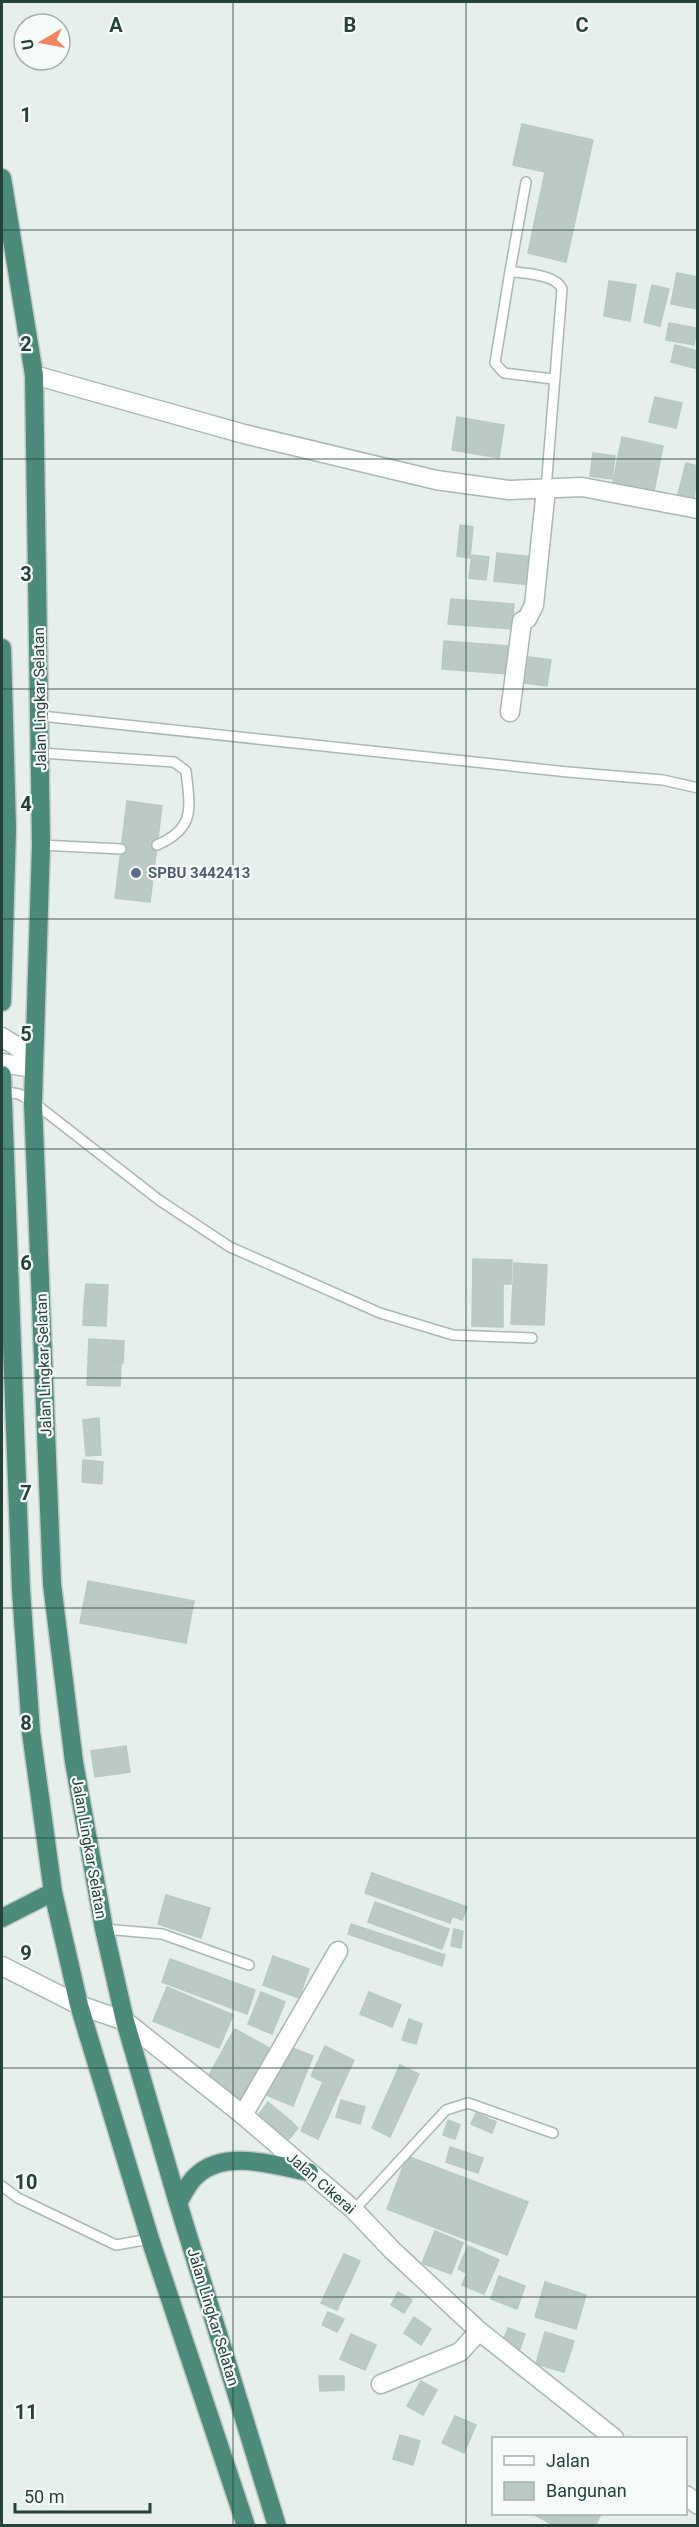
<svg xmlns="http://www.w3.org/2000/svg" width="699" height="2527" viewBox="0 0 699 2527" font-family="Roboto,sans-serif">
<rect width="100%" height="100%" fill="#e6efeb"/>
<path fill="#bbcac4" stroke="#b8c9c2" stroke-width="1.5" d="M522,124L593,140L566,262L528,253L545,172L513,165Z
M677,273L698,277V309L671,304Z
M609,281L636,285L630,321L604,316Z
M652,285L669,289L660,326L644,322Z
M669,323L697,328L694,345L666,340Z
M675,345L698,351V369L671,362Z
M655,397L682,403L676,428L649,422Z
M457,417L504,425L499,458L452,450Z
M622,437L663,446L654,491L613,482Z
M593,453L615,456L612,479L590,476Z
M686,463L698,466L694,499L678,494Z
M460,525L473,527L470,558L457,556Z
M497,553L534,557L531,585L494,581Z
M472,555L489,557L486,580L469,578Z
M451,599L514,604L512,629L448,624Z
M444,641L510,646L508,674L442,669Z
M521,656L551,660L547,686L518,682Z
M127,801L162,806L150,902L115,898Z
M473,1259L512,1260L511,1284H503V1327L472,1326Z
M514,1263L547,1265L544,1325L511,1324Z
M86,1284L108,1285L107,1305L84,1304Z
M84,1304L107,1305L106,1326L83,1325Z
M89,1339L124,1341L123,1363L88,1361Z
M88,1361L121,1363L120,1386L87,1385Z
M99,1418L101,1455L86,1456L83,1420Z
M83,1460L103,1462L102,1484L82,1482Z
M88,1581L194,1601L186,1643L80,1623Z
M126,1746L130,1772L95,1777L91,1751Z
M372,1873L456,1903L450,1923L365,1893Z
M166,1895L210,1908L201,1938L158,1924Z
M375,1902L449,1929L442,1949L368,1922Z
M456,1903L467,1907L462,1920L452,1916Z
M351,1924L445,1955L442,1966L348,1934Z
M454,1929L463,1931L461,1948L451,1946Z
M273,1956L309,1969L299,1998L263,1985Z
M170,1959L255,1990L247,2014L162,1982Z
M167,1987L233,2015L219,2048L153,2021Z
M261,1992L285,2002L272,2034L248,2024Z
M369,1992L401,2005L392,2027L360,2014Z
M409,2019L422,2024L416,2044L402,2040Z
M235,2029L271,2049L263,2064L226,2044Z
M226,2044L263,2064L242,2101L206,2081Z
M284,2045L313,2056L293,2106L264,2094Z
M325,2046L337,2052L323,2082L311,2076Z
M337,2052L354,2060L336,2099L319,2091Z
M400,2065L419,2074L390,2137L372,2128Z
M319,2091L336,2099L318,2139L301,2131Z
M341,2100L365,2107L360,2124L336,2117Z
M268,2102L291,2121L281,2133L259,2114Z
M476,2113L496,2122L492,2133L471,2124Z
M448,2120L460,2125L455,2139L443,2135Z
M291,2121L298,2128L289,2139L281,2133Z
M450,2147L483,2158L478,2173L446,2162Z
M407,2156L528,2202L507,2255L387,2209Z
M435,2231L463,2243L451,2274L422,2263Z
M468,2246L499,2260L484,2294L462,2285L467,2273L458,2269Z
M344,2254L360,2261L350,2283L334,2275Z
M334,2275L350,2283L337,2310L321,2303Z
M499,2276L525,2286L517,2309L491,2299Z
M545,2282L586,2295L576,2329L535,2317Z
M398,2292L412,2300L404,2313L391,2305Z
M328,2312L344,2319L337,2332L322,2325Z
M414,2317L431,2329L421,2345L404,2333Z
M508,2328L525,2334L520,2349L502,2343Z
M545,2332L574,2341L564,2372L536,2364Z
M351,2334L376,2345L365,2370L340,2359Z
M319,2376H344V2390L320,2391Z
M421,2381L437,2390L423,2415L407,2406Z
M455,2416L476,2425L464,2453L442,2443Z
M400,2435L420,2441L413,2465L393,2459Z
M533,2514H557L551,2524Z
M559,2514H601L595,2526H558L553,2523Z"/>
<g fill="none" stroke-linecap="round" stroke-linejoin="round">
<g stroke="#a8b8b2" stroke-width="12">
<path id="service" d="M510,271L526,182
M546,489L562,289C556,274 525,274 510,271L495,363L504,373L553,379
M41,716L568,772L663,780L698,788
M41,753L174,762L186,771C190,808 196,828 157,845
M41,845L121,849
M2,1091L19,1094L33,1102L159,1200L230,1247L380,1313L453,1335L532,1338
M104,1929L162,1934L249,1965
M2,2186L18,2198L116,2245L150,2239
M354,2210L446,2110L468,2103L553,2133"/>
</g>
<g stroke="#a8b8b2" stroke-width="21">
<path id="minor" d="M34,375L244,434L436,480L509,490L582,487L698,509
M510,712L522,621L527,619L534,605L546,489
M2,1037L33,1057
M2,1063L33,1068
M243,2115L338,1951
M381,2384L460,2352L479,2331"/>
</g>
<g stroke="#a8b8b2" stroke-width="21">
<path id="tertiary" d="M2,1966L79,2005L125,2021L243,2115L354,2210L392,2250L479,2331L614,2438
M686,2495L698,2505"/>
</g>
<g stroke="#c2cac8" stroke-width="21">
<path id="trunk" d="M2,178L34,375L41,845L33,1102L52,1584L74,1762L104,1929L125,2021L178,2203L277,2526
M2,648L7,829L2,1002
M2,1075L21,1590L31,1732L53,1892L79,2005L150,2239L246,2526
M2,1918L53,1892
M178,2203C183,2194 189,2182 196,2176C225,2148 276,2166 309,2172"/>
</g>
<use href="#service" stroke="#fff" stroke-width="9"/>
<use href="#minor" stroke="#fff" stroke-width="18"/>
<use href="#tertiary" stroke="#fff" stroke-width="18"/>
<use href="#trunk" stroke="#4c8a7c" stroke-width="18"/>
</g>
<path fill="none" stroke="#24423a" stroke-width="1.5" stroke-opacity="0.55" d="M233,2V2526M466,2V2526M2,230H698M2,459H698M2,689H698M2,919H698M2,1149H698M2,1378H698M2,1608H698M2,1838H698M2,2068H698M2,2297H698"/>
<circle fill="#5c6f8a" stroke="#f7fbf9" stroke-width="2" cx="136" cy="873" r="6"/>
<g text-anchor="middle" stroke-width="4.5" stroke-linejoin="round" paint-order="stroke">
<g font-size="15" fill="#24423a" stroke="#f7fbf9">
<text transform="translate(40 699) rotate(-91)" y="5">Jalan Lingkar Selatan</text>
<text transform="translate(44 1365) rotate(-92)" y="5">Jalan Lingkar Selatan</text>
<text transform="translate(89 1848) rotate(80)" y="5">Jalan Lingkar Selatan</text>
<text transform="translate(321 2183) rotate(41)" y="5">Jalan Cikerai</text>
<text transform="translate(213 2317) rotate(73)" y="5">Jalan Lingkar Selatan</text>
</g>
<g font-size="15" font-weight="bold" fill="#4e5e75" stroke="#f7fbf9" text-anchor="start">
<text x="148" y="878">SPBU 3442413</text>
</g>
</g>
<g font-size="20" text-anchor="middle" font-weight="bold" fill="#24423a" stroke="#f7fbf9" stroke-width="4.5" stroke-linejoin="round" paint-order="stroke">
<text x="116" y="32">A</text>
<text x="350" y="32">B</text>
<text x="582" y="32">C</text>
<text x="26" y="122">1</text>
<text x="26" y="351">2</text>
<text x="26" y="581">3</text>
<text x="26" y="811">4</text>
<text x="26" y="1041">5</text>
<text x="26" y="1270">6</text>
<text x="26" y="1500">7</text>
<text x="26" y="1730">8</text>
<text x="26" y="1960">9</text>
<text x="26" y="2189">10</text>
<text x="26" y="2419">11</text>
</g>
<rect width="699" height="2527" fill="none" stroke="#24423a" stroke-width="6"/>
<rect x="492" y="2437" width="195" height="78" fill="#f7fbf9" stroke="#a3b1ad" stroke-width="1.5"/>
<rect x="504" y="2456" width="30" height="9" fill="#ffffff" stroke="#a3b1ad" stroke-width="1.5"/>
<text x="546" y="2467" font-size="18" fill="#24423a">Jalan</text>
<rect x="504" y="2482" width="30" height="18" fill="#bbcac4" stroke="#a3b1ad" stroke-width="1.5"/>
<text x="546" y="2497" font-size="18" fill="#24423a">Bangunan</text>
<g transform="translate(42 42) rotate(260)"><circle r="28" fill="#f7fbf9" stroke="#a3b1ad" stroke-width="1.5"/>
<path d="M0-4.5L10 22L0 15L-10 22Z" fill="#f4845f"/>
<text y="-9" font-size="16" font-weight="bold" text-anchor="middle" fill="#24423a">U</text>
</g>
<path d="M15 2503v9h135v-9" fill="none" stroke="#24423a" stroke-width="3"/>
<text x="24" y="2503" font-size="18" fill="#24423a" stroke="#f7fbf9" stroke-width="4.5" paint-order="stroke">50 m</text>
</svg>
